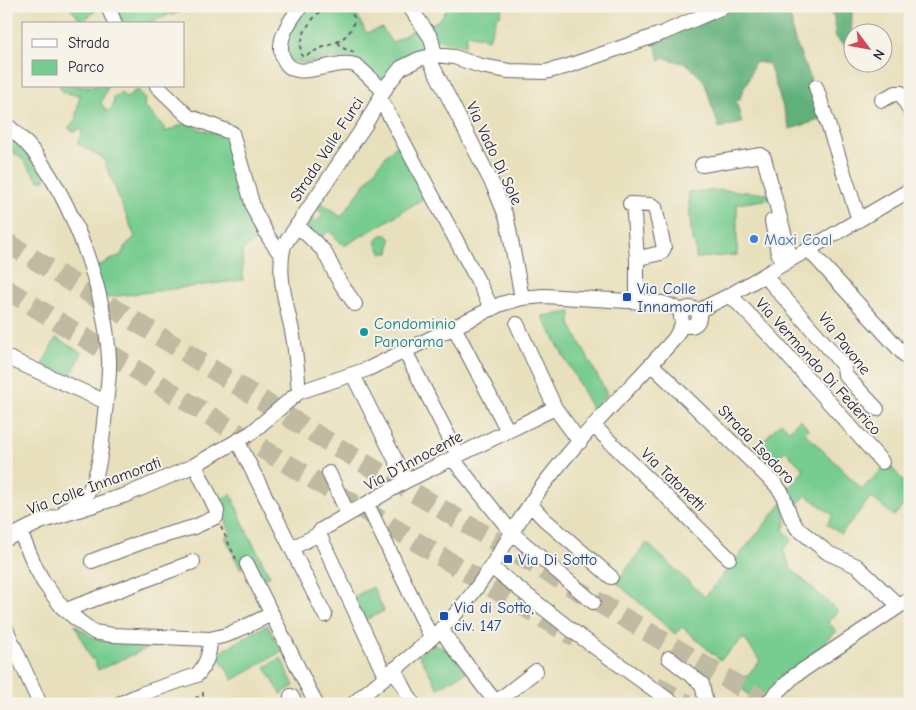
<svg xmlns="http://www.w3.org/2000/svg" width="916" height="710" viewBox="0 0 916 710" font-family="'Comic Neue',sans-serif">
<rect width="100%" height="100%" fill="#f7f3e8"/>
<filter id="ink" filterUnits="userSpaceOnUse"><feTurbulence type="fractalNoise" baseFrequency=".02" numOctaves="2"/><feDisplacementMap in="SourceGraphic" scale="10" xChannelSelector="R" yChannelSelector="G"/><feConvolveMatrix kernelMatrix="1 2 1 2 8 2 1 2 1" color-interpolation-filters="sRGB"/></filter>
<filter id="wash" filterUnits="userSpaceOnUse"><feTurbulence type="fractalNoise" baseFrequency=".0096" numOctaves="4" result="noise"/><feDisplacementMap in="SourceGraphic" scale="20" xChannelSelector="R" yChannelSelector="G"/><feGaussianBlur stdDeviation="1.12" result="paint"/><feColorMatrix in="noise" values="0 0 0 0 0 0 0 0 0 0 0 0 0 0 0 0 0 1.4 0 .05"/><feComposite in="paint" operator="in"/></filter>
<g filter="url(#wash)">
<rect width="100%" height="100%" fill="#e8e0bc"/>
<path fill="#77cc8f" stroke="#4c7765" d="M68,6H101L82,22Z
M113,6H164L169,15L146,24H120Z
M167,6H194L171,15Z
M303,6H353L366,33L382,28L392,43L418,27L426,40L430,52L385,79C367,77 355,63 338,59C322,56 303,69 287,58L288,34Z
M449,6H483L490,9L491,6H502L500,16H497L489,39L467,34L465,46L436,40L428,27L441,18Z
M59,86H108L101,103L107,112L113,106L114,98L121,92L126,98L136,90L139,91L145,98L144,106L165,128V132L186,123L202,130L228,136L260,238L242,250L243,280L95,299L87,271L121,255L126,245L135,237L103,158L77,143L82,134L81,129L74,132L68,128L75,120L80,95L64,93Z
M6,128L46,179L39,181L22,159L6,147Z
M398,143L427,196L389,220L344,246L329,231L317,241L300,226L309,214L317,222L323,214L314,206L318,200L341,217L384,158Z
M726,190L768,194L770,199L737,204V255L696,258L695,242H692L688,192Z
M381,235H387L391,239L389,253H381L376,242L378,238Z
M571,312L570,324L607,394L593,410L542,316Z
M56,338L82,353L70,378L42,365Z
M800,419L808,429L805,433L862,489L888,463L910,489V498L894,516L871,497L841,534L827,524L833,515L806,495L794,508L785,493L804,470L785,451L765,470L749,456L781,422L789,430Z
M231,494L247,532L270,576L261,580L252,562L240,568L225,537L231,534L217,501Z
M783,502L786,523L783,530L792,540L783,550L791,569L838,611L828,622L837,631L761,704H758L738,685L760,661L744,638L720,660L682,627L675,634L616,582L647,543L705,597Z
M373,587L384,611L363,621L351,598Z
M75,625L93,638L108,642L182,641L148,648L98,670L94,659H91Z
M267,625L282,651L233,680L217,654Z
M437,645L448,650L466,672L438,688L419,655L431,646Z
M281,658L294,686L281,694L265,667Z"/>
<path fill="#61b07a" stroke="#42695a" d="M738,6H787L789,15L792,21V30L795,41L812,83L823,119L790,129L769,64L755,62C751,68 752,72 749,78C746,85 742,90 740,99L736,101L742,123L719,128L704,81L687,64L663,58L660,60L654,41Z
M823,6H848L852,13L851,45L841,43L835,36L834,17Z"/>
</g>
<g filter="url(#ink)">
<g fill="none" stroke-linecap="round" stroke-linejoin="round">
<path stroke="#c0baa2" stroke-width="20" stroke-dasharray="20 10" stroke-linecap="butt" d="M6,242L172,344L317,435L769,704
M6,289L289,465L576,638
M656,686L687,704"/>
<g stroke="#676468" stroke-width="16">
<path id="minor" d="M108,6L115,24
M301,6C291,19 277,38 282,55C292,88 334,57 355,65C361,68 378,86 384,91
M409,6L431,38L435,55
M428,57L495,189L507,219L522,298
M157,86L188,116L232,133L254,210L269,238L281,255
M816,87L859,220
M380,98L478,281L492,309
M882,100L896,93H901L910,111
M6,124C15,132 25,141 33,151C74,204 105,291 109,358C110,379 106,401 104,422C102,442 100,471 90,489C85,499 73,503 65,511
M702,165L761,155L764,158L791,259
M630,204L651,205L655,207L664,248L661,253L639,258L637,260V302
M634,215L637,260
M772,221L778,253L783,264
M297,225L324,251L339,281L355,304
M808,249L910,361
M764,275L827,346L844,367L845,375L877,409
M730,295L772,338L882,462
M681 317a9 9 0 1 1 18 0a9 9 0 1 1-18 0Z
M698,311L730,295L910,190
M517,324L555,408L580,442
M454,327L508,431
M405,351L458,455
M6,357L106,402
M652,365L775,484L782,493L791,518L797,528L828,553L857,566L899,606
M353,375L406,481
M299,392C297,370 296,348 291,326C285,299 277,273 284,245L365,125L388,84L401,68L419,59L435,55L454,57L481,66L509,71L545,72L565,67L663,33L725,6
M594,426L729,558
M238,442L325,615
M452,458L512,533L593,602
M329,473L348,514
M367,504L431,637
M530,504L544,519L611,577
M20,532L36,568L44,583L62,607L80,622L94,632L112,635L210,639L227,635L272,614
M319,534L385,676
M6,539L40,522L126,495L191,467L251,433L299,392L368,369L501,304L522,298L544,296L662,303L669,305L682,311
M292,548L319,534L321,530L406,481L555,408
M92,561L145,541L194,527L216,517L217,511L195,465
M247,564L316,704
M491,567L574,632L674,704
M66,610L193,562
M6,629L40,704
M441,629L453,647L497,704
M669,658L702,684L706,704
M394,669L413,704
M291,696L296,704
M496,702L536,671
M119,704L141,694L197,675C207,664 210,653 210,639
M353,704C388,673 428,646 458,611C491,574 512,528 541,488C581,434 631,388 675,338L683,323
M766,704L794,676L910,599"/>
</g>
<path stroke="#676468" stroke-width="2" stroke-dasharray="4 4" stroke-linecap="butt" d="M326,6C309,22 302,29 300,53L302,56C310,55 314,51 321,48C337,43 354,36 354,17L348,9L343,6
M338,42L342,48L357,53
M221,527L236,559
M195,698L203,696V692"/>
<use href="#minor" stroke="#fff" stroke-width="14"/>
</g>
</g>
<circle fill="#3f7fe0" stroke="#f7f3e8" stroke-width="2" cx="754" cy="239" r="5"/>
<g fill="#1a4fb4" stroke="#f7f3e8" stroke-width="2">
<rect x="622" y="292" width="10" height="10" rx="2.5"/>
<rect x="503" y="554" width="10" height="10" rx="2.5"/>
<rect x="439" y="611" width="10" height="10" rx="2.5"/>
</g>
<circle fill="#0f9aa8" stroke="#f7f3e8" stroke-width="2" cx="364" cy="332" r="5"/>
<g text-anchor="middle" stroke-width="4" stroke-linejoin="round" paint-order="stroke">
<g font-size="16" fill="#22223b" stroke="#f7f3e8">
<text transform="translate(326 149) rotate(-57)" y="6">Strada Valle Furci</text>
<text transform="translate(495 153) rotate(65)" y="6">Via Vado Di Sole</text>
<text transform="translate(845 343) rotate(52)" y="6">Via Pavone</text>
<text transform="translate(819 366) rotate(48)" y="6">Via Vermondo Di Federico</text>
<text transform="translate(757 444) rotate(46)" y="6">Strada Isodoro</text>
<text transform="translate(413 460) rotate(-28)" y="6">Via D'Innocente</text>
<text transform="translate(674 479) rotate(44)" y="6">Via Tatonetti</text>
<text transform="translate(94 485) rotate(-20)" y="6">Via Colle Innamorati</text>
</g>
<g font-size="16" fill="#366cbe" stroke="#f7f3e8" text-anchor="start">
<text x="764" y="245">Maxi Coal</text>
</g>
<g font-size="16" fill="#164399" stroke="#f7f3e8" text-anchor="start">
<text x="637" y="294">Via Colle<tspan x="637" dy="18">Innamorati</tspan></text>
<text x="518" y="565">Via Di Sotto</text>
<text x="454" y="613">Via di Sotto,<tspan x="454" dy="18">civ. 147</tspan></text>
</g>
<g font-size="16" fill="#0d838f" stroke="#f7f3e8" text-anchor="start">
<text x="374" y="329">Condominio<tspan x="374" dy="18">Panorama</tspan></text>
</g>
</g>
<rect width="916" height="710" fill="none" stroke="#f7f3e8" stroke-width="25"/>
<rect x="22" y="22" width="162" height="65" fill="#f7f3e8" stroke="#a29fa3"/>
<rect x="32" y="39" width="25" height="8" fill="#ffffff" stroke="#a29fa3"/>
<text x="68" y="48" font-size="15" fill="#22223b">Strada</text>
<rect x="32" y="60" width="25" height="15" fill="#77cc8f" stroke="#a29fa3"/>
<text x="68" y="72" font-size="15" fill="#22223b">Parco</text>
<g transform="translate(868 48) rotate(122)"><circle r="24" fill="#f7f3e8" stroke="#a29fa3"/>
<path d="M0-4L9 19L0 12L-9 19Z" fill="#d1495b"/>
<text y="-8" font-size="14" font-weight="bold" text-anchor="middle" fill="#22223b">N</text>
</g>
</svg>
